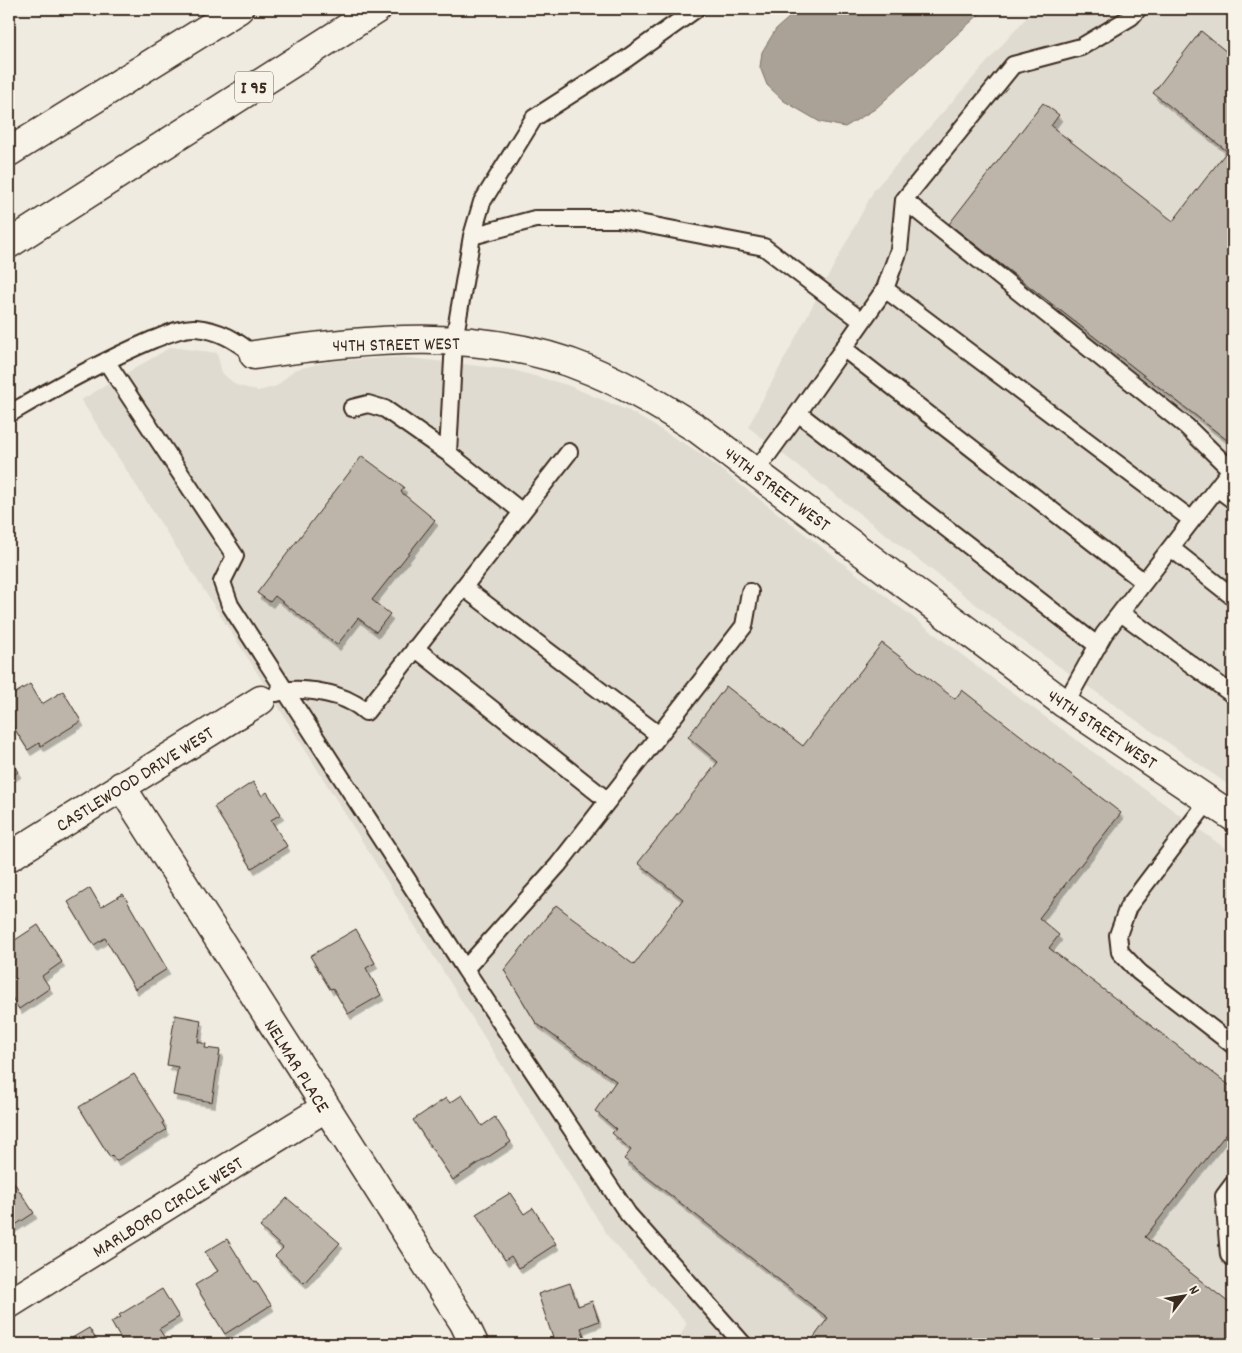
<svg xmlns="http://www.w3.org/2000/svg" width="1242" height="1353" viewBox="0 0 1242 1353" font-family="Dekko,sans-serif">
<defs>
<filter id="shadow"><feDropShadow dx="3" dy="5.5" stdDeviation="0" flood-color="#0004"/></filter>
</defs>
<rect width="100%" height="100%" fill="#efebe0"/>
<filter id="ink" filterUnits="userSpaceOnUse"><feTurbulence type="fractalNoise" baseFrequency=".02" numOctaves="2"/><feDisplacementMap in="SourceGraphic" scale="10" xChannelSelector="R" yChannelSelector="G"/><feConvolveMatrix kernelMatrix="1 2 1 2 8 2 1 2 1" color-interpolation-filters="sRGB"/></filter>
<g filter="url(#ink)">
<path fill="#e0dbd0" d="M1034,9H1233V788L1023,641L748,427L874,190Z
M171,347L217,353L222,373L236,385L258,391L277,386L294,370L330,361L402,357L513,370L567,385L629,411L697,451L992,678L1233,854V1344H676L687,1323L610,1239L251,663L81,400Z"/>
<path fill="#aaa296" stroke="#7e7266" d="M799,9H985L875,109L845,127L820,122L784,101L767,85L760,67L762,52L776,29Z"/>
<path fill="#bdb5aa" stroke="#3b2a1e" filter="url(#shadow)" d="M1201,31L1233,57V432L1227,440L949,224L1043,103L1059,115L1051,126L1173,221L1227,151L1153,93Z
M362,456L404,487L401,492L435,520L372,600L390,614L376,632L358,618L337,645L275,596L270,602L257,593Z
M882,643L955,699L962,690L1121,813L1039,918L1059,935L1049,948L1233,1088V1125L1145,1237L1233,1306V1344H809L828,1318L624,1159L631,1150L612,1133L616,1129L595,1111L616,1081L536,1023L504,970L556,905L634,965L683,899L638,863L718,762L688,737L726,686L803,746Z
M30,684L42,704L63,691L81,721L41,746L39,743L28,750L9,720V697Z
M9,758L18,772L9,778Z
M253,782L262,796L267,792L281,814L271,820L287,846L252,868L214,807Z
M90,888L101,907L123,894L167,969L135,989L105,938L94,945L68,902Z
M38,925L62,962L42,976L50,988L19,1009L9,993V944Z
M356,929L375,963L366,968L381,995L348,1014L333,988L330,989L310,956Z
M175,1015L201,1020L198,1042L206,1044L205,1048L220,1050L212,1102L173,1095L178,1067L167,1065Z
M134,1074L164,1122L162,1123L166,1130L116,1161L112,1155L110,1157L79,1107Z
M462,1095L482,1126L495,1117L511,1142L453,1180L413,1120L446,1098L450,1103Z
M9,1175L34,1213L9,1229Z
M510,1193L524,1214L533,1208L556,1244L519,1268L511,1256L505,1260L476,1214Z
M287,1198L340,1243L304,1283L275,1256L283,1248L260,1227Z
M227,1239L254,1282L256,1281L271,1305L225,1334L195,1285L218,1271L205,1252Z
M570,1283L578,1306L592,1301L599,1321L581,1328L586,1341L577,1344H555L538,1294Z
M162,1289L179,1317L159,1329L169,1344H124L111,1322L121,1317L119,1315Z
M89,1328L99,1344H62Z
M410,1339L411,1344H364V1341Z"/>
<g fill="none" stroke-linecap="round" stroke-linejoin="round">
<g stroke="#3b2a1e" stroke-width="20">
<path id="lane" d="M904,200L1186,426L1231,470
M472,236L535,219H618L764,247L862,321
M885,289L1192,520
M843,348L1144,582
M106,361L235,556L222,582L230,605L465,969
M352,408L368,404L385,409L448,453L522,512
M798,413L1098,646
M9,414C55,387 103,361 152,340C166,335 181,327 196,328C220,330 237,341 254,355
M448,453L454,341L472,236L482,202L534,118L626,59L696,9
M756,471L798,413L885,289L899,250L904,200L1013,65L1081,47L1131,17L1138,9
M1217,488L1233,500
M1171,548L1233,597
M463,587L659,735
M1121,613L1233,695
M415,648L608,801
M277,693C296,685 336,693 353,703C358,705 362,709 366,712L569,452
M1065,704L1104,634L1233,467
M1209,800L1128,907L1118,935L1120,952L1139,972L1233,1045
M1233,1184L1224,1196L1229,1255L1233,1258
M743,1344L628,1214L465,969L558,865L744,626L750,592"/>
</g>
<g stroke="#3b2a1e" stroke-width="31">
<path id="street" d="M121,786L464,1323L474,1344
M9,857L261,700
M9,1304L187,1193L325,1108"/>
</g>
<g stroke="#3b2a1e" stroke-width="31">
<path id="secondary" d="M254,355C366,338 486,326 592,371C630,387 664,408 699,430L1065,704L1233,817"/>
</g>
<g stroke="#3b2a1e" stroke-width="31">
<path id="highway" d="M9,152L239,9
M9,244L377,9"/>
</g>
<use href="#lane" stroke="#f7f3e8" stroke-width="16"/>
<use href="#street" stroke="#f7f3e8" stroke-width="28"/>
<use href="#secondary" stroke="#f7f3e8" stroke-width="28"/>
<use href="#highway" stroke="#f7f3e8" stroke-width="28"/>
</g>
</g>
<g text-anchor="middle" stroke-width="4" stroke-linejoin="round" paint-order="stroke">
<rect fill="#f7f3e8" stroke="#73665b" stroke-width="1" x="235" y="71.5" width="38" height="31" rx="4"/>
<g font-size="18" font-weight="bold" fill="#3b2a1e">
<text x="254" y="93">I 95</text>
</g>
<g font-size="19" fill="#3b2a1e" stroke="#f7f3e8">
<text transform="translate(396 343) rotate(-1)" y="7">44TH STREET WEST</text>
<text transform="translate(778 488) rotate(37)" y="7">44TH STREET WEST</text>
<text transform="translate(1103 728) rotate(34)" y="7">44TH STREET WEST</text>
<text transform="translate(134 778) rotate(-32)" y="7">CASTLEWOOD DRIVE WEST</text>
<text transform="translate(298 1065) rotate(58)" y="7">NELMAR PLACE</text>
<text transform="translate(167 1206) rotate(-32)" y="7">MARLBORO CIRCLE WEST</text>
</g>
</g>
<rect width="1242" height="1353" fill="none" stroke="#f7f3e8" stroke-width="30"/>
<rect x="15" y="15" width="1212" height="1323" fill="none" stroke="#3b2a1e" stroke-width="2" filter="url(#ink)"/>
<g transform="translate(1184 1296) rotate(59)" stroke="#f7f3e8" stroke-width="4" paint-order="stroke">
<path d="M0-4L9 19L0 12L-9 19Z" fill="#3b2a1e"/>
<text y="-8" font-size="14" font-weight="bold" text-anchor="middle" fill="#3b2a1e">N</text>
</g>
</svg>
